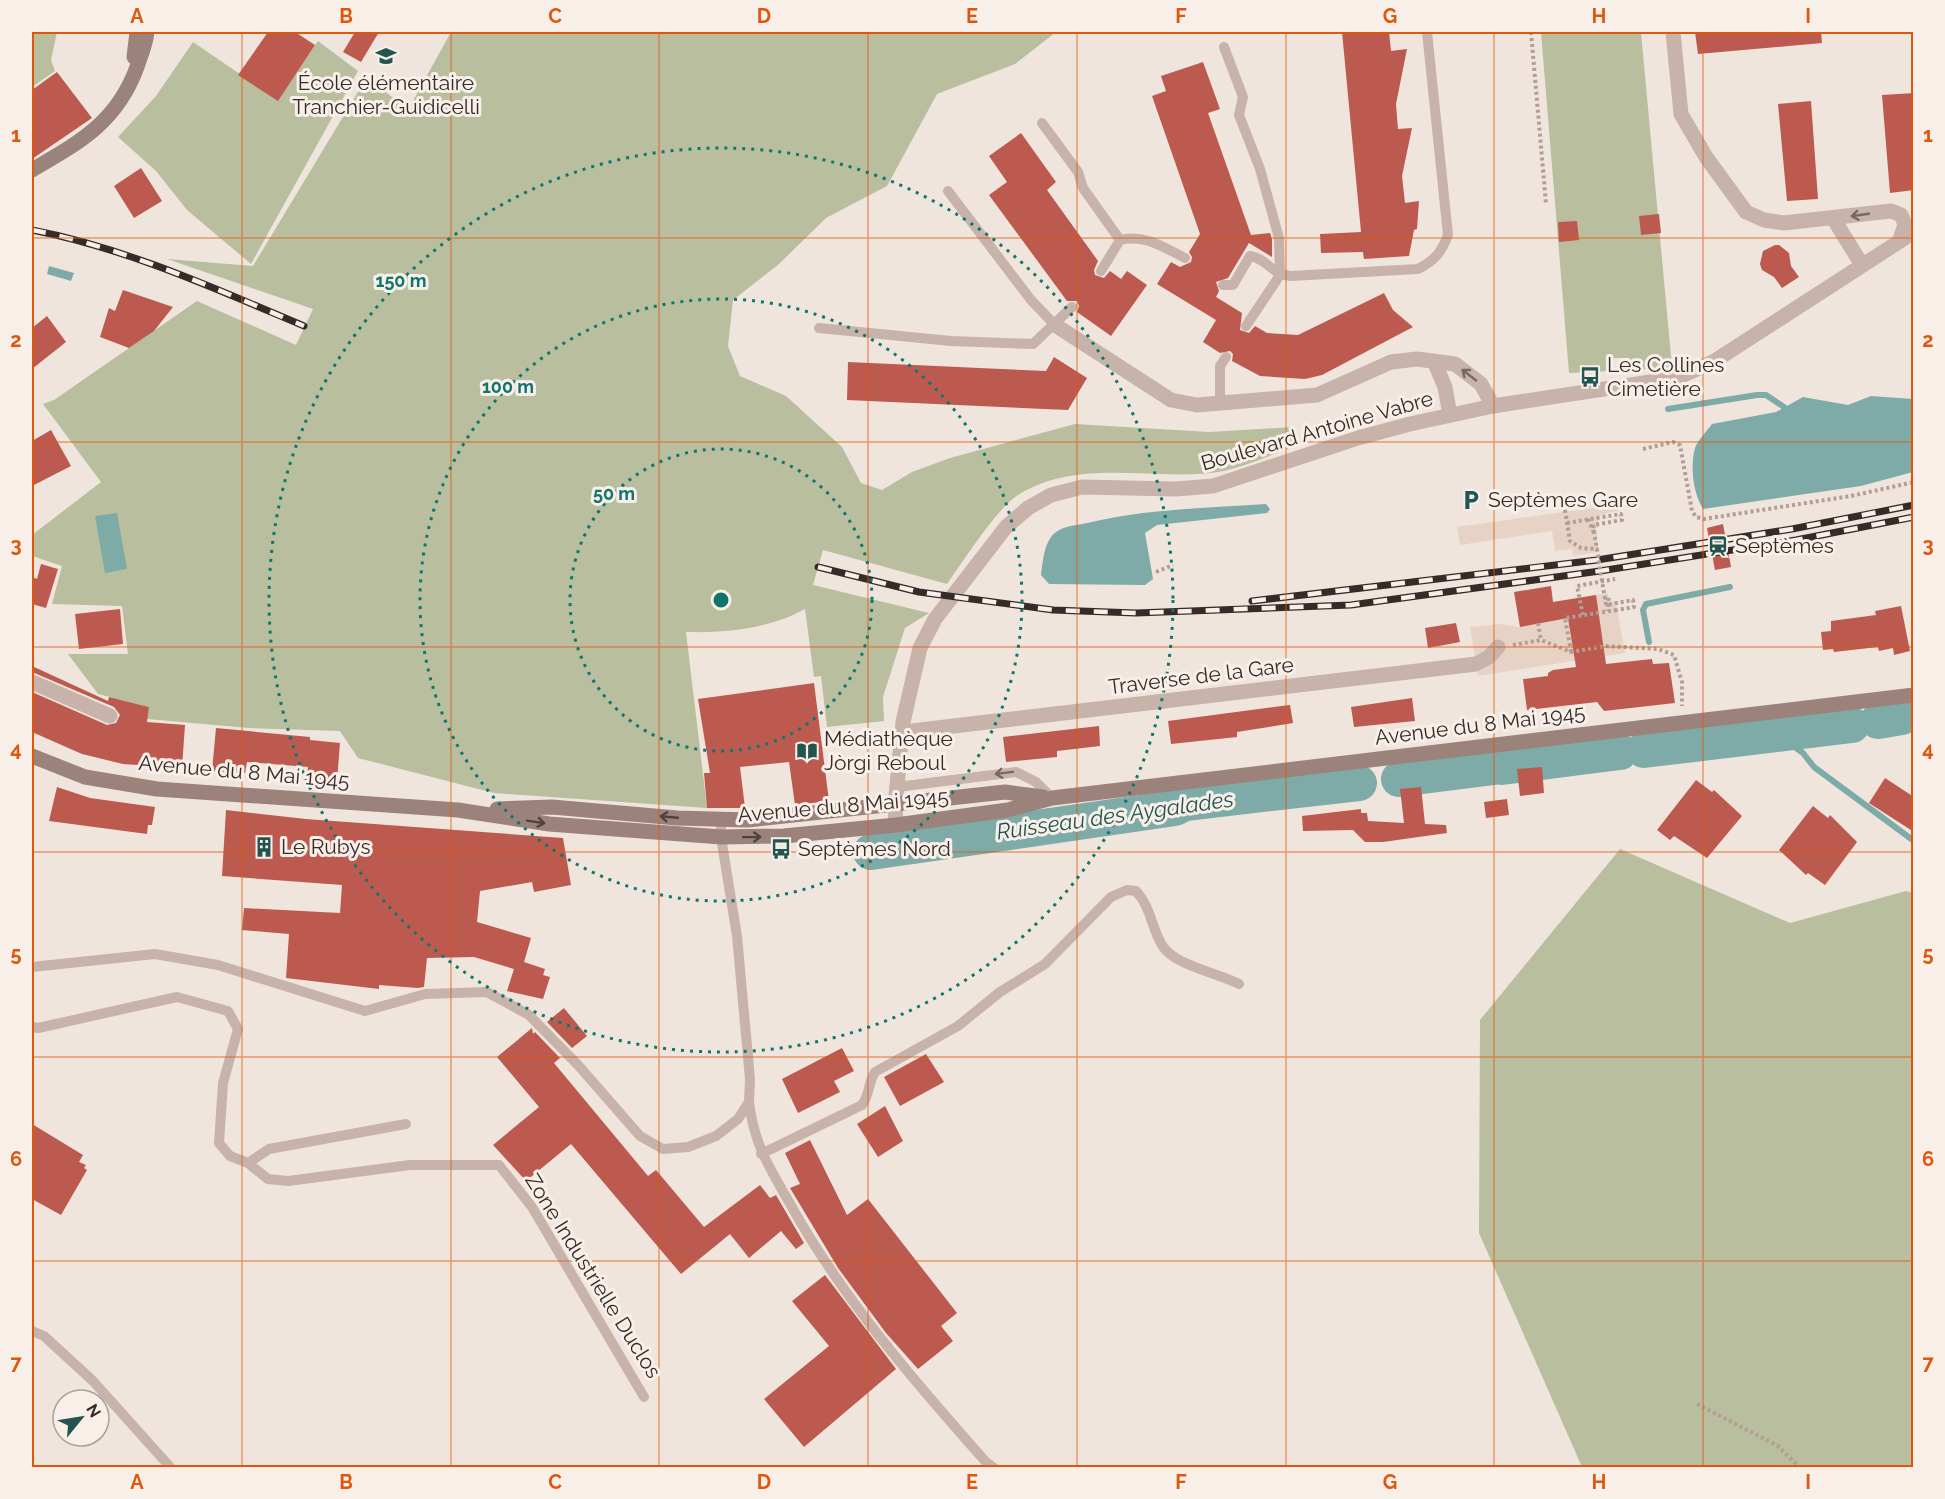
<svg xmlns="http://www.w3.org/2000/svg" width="1945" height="1499" viewBox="0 0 1945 1499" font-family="Raleway,sans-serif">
<rect width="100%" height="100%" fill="#f0e5dd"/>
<path fill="#b8be9e" d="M32,32H57L51,60L55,71L32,87Z
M451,32H1056L1015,64L937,94L887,186L826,218L779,264L733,300L728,346L740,376L786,396L842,447L861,483L882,490L912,472L950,458L1075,424L1209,432L1294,427L1293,447C1271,455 1247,466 1224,471C1156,483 1081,456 1018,495C996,509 963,562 947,584L823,550L813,585L929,613L905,628L883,697L884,721L827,727L821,676L814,677L805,609C769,629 726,633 686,632L707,808L494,793L358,758L340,731L249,728L147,719L149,707L98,694L68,654H128L122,606L52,604L62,566L32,556V535L101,482L43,404L54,400L197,301L296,345L313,309L167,259L253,266L367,77L408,110Z
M1541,32H1641L1672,367L1634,370L1633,363L1629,358H1614L1610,363L1611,371L1569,373Z
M318,41L358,71L251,264L187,210L156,171L118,137L156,96L193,42L278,100Z
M1620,849L1790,923L1906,891L1913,893V1467H1582L1479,1233L1480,1020Z"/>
<path fill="#e7d3c6" d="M1621,504V510L1599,515L1598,528H1596L1598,552L1573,556L1572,549L1555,551L1552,531L1460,545L1457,527Z
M1608,593L1609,602L1615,601L1616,603L1625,653L1478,676L1470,627L1500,624L1520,627L1556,620L1588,596Z"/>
<path fill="#7eaba7" d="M49,266L74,273L71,281L47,274Z
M1871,396L1913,399V472L1861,486L1703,509C1693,493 1690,466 1695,448C1698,440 1707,431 1712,424L1776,412L1803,397L1848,405Z
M1266,504L1270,509L1267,513L1157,525L1145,533L1153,579L1145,585L1049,584L1041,575C1043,561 1044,541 1056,532C1064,526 1077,525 1087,523C1146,509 1206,508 1266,504Z
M117,513L127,569L105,573L95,516Z"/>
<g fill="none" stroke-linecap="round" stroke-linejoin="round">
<path stroke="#7eaba7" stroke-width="6" d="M1668,409L1757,395H1766L1784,407
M1649,642L1643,610L1646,604L1730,587
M1777,734L1803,753L1814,767L1914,841"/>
<path stroke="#7eaba7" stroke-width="36" d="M1878,721L1902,717
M1644,750L1852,725
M1502,767L1620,752
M1399,779L1494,767
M871,852L1175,808L1185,803L1359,783"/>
</g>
<path fill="#bc5a4f" d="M268,32H295L315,45L278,101L238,75Z
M355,32H379L361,62L343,52Z
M1342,32H1389L1391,51L1407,49L1396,104L1398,129L1412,128L1402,176L1405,203L1419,201L1417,229L1414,230L1409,256L1364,259L1363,252L1321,253L1320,234L1361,232Z
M1695,32H1821L1822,43L1698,54Z
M1203,62L1220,109L1208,113L1251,235L1270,233L1272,239V257L1249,243L1228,278L1216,282L1219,291L1216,297L1242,313L1240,330L1249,333L1255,326L1267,333L1298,335L1384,293L1393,310L1413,327L1322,375L1305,379L1260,376L1232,361L1233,354L1230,351L1220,353L1203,342L1216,320L1157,284L1171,262L1180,267L1191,262L1192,257L1189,252L1200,234L1152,96L1166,91L1161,76Z
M57,72L92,118L32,159V90Z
M1914,93V190L1890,193L1882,95Z
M1811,101L1818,199L1787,201L1778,104Z
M1021,133L1056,182L1047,190L1098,261L1094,270L1095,275L1104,278L1110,271L1121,279L1127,271L1147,285L1111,336L1077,312L1079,306L1077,301H1067L989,195L1007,182L989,156Z
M141,168L162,201L134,218L114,186Z
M1659,214L1661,233L1641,235L1639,216Z
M1577,221L1579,240L1559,242L1558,222Z
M1775,245H1779L1789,253L1791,266L1799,277L1782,288L1774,277L1762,270L1760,264L1763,251Z
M123,290L173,307L154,331L129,348L100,337L109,308L115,311Z
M47,316L66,342L32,369V328Z
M1054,357L1087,378L1068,410L847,400L848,362L1046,371Z
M51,430L71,466L32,486V441Z
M1723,524L1731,567L1715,570L1707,528Z
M41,564L58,569L46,608L32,604V577L37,579Z
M1551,586L1553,602L1596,595L1606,664L1652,659L1653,664L1669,663L1675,703L1604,711L1597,702L1527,710L1523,679L1548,676V673L1553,670L1576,667L1568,618L1520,627L1514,592Z
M1901,606L1910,651L1894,655L1893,648L1879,651L1878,647L1834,652L1833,649L1823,650L1821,632L1831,631V621L1876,615L1875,611Z
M120,609L123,644L79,649L75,614Z
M1456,623L1460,642L1428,648L1425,628Z
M32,666L108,701L109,697L149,707L147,722L185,725L182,768L123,764L82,754L32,732V692L107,725L116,723L120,715L114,707L32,672Z
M814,683L829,801L795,805L789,762L740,767L745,808H707L704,773H710L698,699Z
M1412,698L1415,721L1354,727L1351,707Z
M1290,705L1293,723L1237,732V737L1171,744L1168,721Z
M1099,726L1100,746L1057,751V757L1006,762L1003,737Z
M216,728L310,737V740L340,743L337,781L307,778L308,767L247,762L245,773L212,771Z
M1542,767L1544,793L1520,796L1517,769Z
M1885,778L1914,797V832L1869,803Z
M1696,780L1712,792L1714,790L1742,816L1707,858L1674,836L1670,840L1657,830Z
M57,787L90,798L155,807L152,825H148L147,834L49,821Z
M1421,787L1425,824L1446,825L1447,833L1383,842H1365L1353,830L1303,831L1302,816L1361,809V813H1367L1368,821L1404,823L1400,789Z
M1507,799L1509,815L1486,818L1484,802Z
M1813,806L1828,818L1830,815L1857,842L1825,885L1808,873L1806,875L1779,850Z
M226,810L306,819L563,838L571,885L534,892L532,882L480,891L477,922L531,938L524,962L545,969L543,975L550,977L543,999L507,991L514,969L474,957L427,958L424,987L418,988L379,985V989L286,978L289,934L242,930L244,908L340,913L342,885L222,876Z
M564,1008L587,1036L572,1048L547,1022Z
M532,1028L533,1034L535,1032L560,1058L554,1063L648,1176L656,1170L704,1227L760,1185L770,1198L776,1195L804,1243L796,1249L781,1231L749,1258L730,1234L681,1274L571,1144L526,1181L493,1145L539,1107L497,1057Z
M842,1048L854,1071L834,1081L840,1092L798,1113L782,1079Z
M926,1054L944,1082L900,1106L884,1077Z
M885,1106L903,1141L878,1157L857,1124Z
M32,1124L83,1155L79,1162L86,1165L84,1168L87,1170L61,1215L32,1199Z
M810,1140L847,1215L868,1199L957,1313L941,1326L953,1341L918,1369L886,1333L838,1268L790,1188L800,1184L785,1153Z
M825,1275L896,1369L804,1447L764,1399L829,1346L792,1301Z"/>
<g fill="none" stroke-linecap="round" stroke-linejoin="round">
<path stroke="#b39d94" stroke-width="4" stroke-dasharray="3 3" stroke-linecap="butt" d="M1531,32L1546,204
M1643,449L1673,442L1680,445L1692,511L1696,517L1704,519L1851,496L1914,482
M1564,504L1570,541L1581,548L1598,549
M1588,519L1594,533
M1567,523L1621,514L1622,520L1593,525
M1156,572L1173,565
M1604,598L1609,597L1607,611
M1583,615L1577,586L1615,579
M1538,623L1541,640
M1513,645L1541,640L1571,652L1605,646L1658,649L1674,655L1682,682V706
M1571,652L1565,618L1617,610
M1697,1404L1778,1446L1800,1468"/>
<path stroke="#c8b3aa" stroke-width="10" d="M1224,47L1243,97L1239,115L1260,169L1279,238L1280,275L1246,326
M1042,123L1078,172L1083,188L1120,240
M948,191L1031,300L1055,325
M1101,271L1120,240C1145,234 1163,247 1185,258
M1223,285H1233L1250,256C1267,258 1271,275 1291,276L1418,269C1435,260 1441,253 1448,235L1427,32
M819,328L951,341L1033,344L1072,307
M1220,405V366L1226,357
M897,787L1016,772L1036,782L1052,798
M32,967L155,954L218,965L365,1011L425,994L487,992L529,1015L578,1065L640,1136L663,1149L688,1147L716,1136L738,1119L749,1102L750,1079L737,936L721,837V821
M32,1027L38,1028L177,997L228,1011L238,1029L223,1083L219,1143L230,1156L248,1163L268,1179L288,1181L410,1165H499L532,1207L644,1397
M749,1102C754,1144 769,1167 789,1202C842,1298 914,1381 986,1462L994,1468
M761,1154L862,1105C870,1094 868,1083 875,1072L958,1026L1000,992L1045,964L1111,897L1127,890L1136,891C1151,907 1151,927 1162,945C1173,965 1218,973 1239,984
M248,1163L269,1149L406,1124
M32,1331L44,1336L93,1381L171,1468"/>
<path stroke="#c8b3aa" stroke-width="15" d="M1673,32L1681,114L1706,157L1746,212L1764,220L1784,223L1891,211L1901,215L1905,224L1900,240
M1833,218L1862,265
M1055,325L1171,400L1197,405L1317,395L1391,362L1417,359L1455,364L1481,384L1493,406
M1434,361L1445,387L1450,415
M32,682L110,716
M903,732L1476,664L1489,657L1498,647
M896,825L895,806L903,722L920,648L935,619L1006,527L1028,508L1051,495L1082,487L1176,489L1213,486L1358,438L1410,424L1493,406L1676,378L1713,362L1914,232"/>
<path stroke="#9b837c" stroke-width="15" d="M134,57L137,32
M32,170C80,142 117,122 137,67C141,55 146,44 147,32
M32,756L85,777L157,789L458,810L549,824L721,837L784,836L896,825L1008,810L1052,798L1914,695
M497,809L552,807L677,818L748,820L1005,792L1043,797"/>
<g stroke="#362b29" stroke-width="7">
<path id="rail" d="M32,230C126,248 216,289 304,326
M818,567L919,592L1053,610L1136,613L1351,605L1600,571L1796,540L1914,517
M1252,601L1597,560L1792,529L1914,505"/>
</g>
<use href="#rail" stroke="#f8efe9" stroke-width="4.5" stroke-dasharray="14" stroke-linecap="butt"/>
<path stroke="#b39d94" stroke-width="4" stroke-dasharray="3 3" stroke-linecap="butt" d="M1593,525L1606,605L1633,600L1634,607L1617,610"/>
</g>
<defs><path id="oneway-shaft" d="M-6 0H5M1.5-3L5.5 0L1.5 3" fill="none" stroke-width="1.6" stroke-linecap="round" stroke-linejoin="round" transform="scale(1.5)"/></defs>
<g stroke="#786863">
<use href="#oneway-shaft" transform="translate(1860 215) rotate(172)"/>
<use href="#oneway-shaft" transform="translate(1469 375) rotate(-142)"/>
<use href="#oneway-shaft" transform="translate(1004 773) rotate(173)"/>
</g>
<g stroke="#4f413e">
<use href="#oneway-shaft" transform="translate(669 817) rotate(-175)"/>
<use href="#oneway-shaft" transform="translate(536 822) rotate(9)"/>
<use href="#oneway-shaft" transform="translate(752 837) rotate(-1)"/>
</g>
<path fill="none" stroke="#df570d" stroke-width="1.5" stroke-opacity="0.55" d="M242,32V1468M451,32V1468M659,32V1468M868,32V1468M1077,32V1468M1286,32V1468M1494,32V1468M1703,32V1468M32,238H1914M32,442H1914M32,647H1914M32,852H1914M32,1057H1914M32,1261H1914"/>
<g fill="none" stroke="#0f766e" stroke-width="3" stroke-dasharray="3 6">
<circle cx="721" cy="600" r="151"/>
<circle cx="721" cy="600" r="301"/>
<circle cx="721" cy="600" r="452"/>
</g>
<defs>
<g id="school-bare" transform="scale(1.62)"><path d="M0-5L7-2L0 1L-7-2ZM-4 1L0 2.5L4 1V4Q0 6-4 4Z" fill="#225450" stroke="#f8efe9" stroke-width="2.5" paint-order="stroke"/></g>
<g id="bus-bare" transform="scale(1.62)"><path d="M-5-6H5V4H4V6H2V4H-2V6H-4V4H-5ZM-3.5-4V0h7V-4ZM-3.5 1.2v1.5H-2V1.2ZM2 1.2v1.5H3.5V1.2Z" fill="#225450" stroke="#f8efe9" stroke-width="2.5" paint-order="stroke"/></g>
<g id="parking-bare" transform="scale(1.62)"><path d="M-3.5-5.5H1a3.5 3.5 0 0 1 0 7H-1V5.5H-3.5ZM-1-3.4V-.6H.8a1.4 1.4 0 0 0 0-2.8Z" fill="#225450" stroke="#f8efe9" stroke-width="2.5" paint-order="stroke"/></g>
<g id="station-bare" transform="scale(1.62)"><path d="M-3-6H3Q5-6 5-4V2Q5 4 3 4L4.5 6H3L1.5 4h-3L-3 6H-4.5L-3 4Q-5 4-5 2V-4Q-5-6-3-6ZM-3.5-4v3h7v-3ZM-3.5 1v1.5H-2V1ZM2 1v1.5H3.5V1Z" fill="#225450" stroke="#f8efe9" stroke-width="2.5" paint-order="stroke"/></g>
<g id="library-bare" transform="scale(1.62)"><path d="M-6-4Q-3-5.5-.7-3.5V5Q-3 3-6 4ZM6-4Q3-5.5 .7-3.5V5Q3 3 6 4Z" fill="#225450" stroke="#f8efe9" stroke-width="2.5" paint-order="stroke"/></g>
<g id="building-bare" transform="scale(1.62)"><path d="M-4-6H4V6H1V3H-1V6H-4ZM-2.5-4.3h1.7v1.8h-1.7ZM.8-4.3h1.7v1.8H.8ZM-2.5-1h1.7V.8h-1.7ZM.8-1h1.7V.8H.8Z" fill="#225450" stroke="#f8efe9" stroke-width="2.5" paint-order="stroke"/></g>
</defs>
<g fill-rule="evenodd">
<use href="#school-bare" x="386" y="56"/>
<use href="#bus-bare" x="1590" y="377"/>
<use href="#parking-bare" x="1471" y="500"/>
<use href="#station-bare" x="1718" y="546"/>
<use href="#library-bare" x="807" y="751"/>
<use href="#building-bare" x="264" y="847"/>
<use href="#bus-bare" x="781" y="849"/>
</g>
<g text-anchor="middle" stroke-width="6" stroke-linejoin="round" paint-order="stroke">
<g font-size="21" fill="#362b29" stroke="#f8efe9" text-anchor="start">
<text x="386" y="90" text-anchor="middle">École élémentaire<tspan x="386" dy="24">Tranchier-Guidicelli</tspan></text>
<text x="1607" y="372">Les Collines<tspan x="1607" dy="24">Cimetière</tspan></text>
<text x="1488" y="507">Septèmes Gare</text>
<text x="1735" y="553">Septèmes</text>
<text x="824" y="746">Médiathèque<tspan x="824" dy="24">Jòrgi Reboul</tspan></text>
<text x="281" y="854">Le Rubys</text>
<text x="798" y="856">Septèmes Nord</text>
</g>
<g font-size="21" fill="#362b29" stroke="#f8efe9">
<text transform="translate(1317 431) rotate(-16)" y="7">Boulevard Antoine Vabre</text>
<text transform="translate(1201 676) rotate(-7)" y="7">Traverse de la Gare</text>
<text transform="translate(1480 725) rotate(-7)" y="7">Avenue du 8 Mai 1945</text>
<text transform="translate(244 772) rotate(5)" y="7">Avenue du 8 Mai 1945</text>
<text transform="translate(843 806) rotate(-5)" y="7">Avenue du 8 Mai 1945</text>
<text transform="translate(593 1276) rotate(58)" y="7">Zone Industrielle Duclos</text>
</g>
<g font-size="22" font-style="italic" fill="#225450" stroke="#f8efe9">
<text transform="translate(1115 815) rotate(-8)" y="8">Ruisseau des Aygalades</text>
</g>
</g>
<circle cx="721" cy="600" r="9" fill="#0f766e" stroke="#f8efe9" stroke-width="3"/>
<g font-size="18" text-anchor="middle" font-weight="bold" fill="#0f766e" stroke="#f8efe9" stroke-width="6" stroke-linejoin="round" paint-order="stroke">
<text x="401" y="287">150 m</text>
<text x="508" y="393">100 m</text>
<text x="614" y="500">50 m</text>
</g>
<rect width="1945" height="1499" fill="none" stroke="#f8efe9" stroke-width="66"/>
<g transform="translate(81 1418) rotate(60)"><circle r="28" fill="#f8efe9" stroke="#aaa19c" stroke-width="1.5"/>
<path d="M0-4.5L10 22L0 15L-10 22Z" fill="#225450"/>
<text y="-9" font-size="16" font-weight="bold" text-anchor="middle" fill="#362b29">N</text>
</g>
<rect x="33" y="33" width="1879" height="1433" fill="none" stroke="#df570d" stroke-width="2"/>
<g font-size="20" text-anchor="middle" font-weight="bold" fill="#df570d">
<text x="137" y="23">A</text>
<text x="346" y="23">B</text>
<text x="555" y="23">C</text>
<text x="764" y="23">D</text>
<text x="972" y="23">E</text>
<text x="1181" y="23">F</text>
<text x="1390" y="23">G</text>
<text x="1599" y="23">H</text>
<text x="1808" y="23">I</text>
<text x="16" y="142">1</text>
<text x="1928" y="142">1</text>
<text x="16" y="347">2</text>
<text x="1928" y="347">2</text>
<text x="16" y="552">3</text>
<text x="1928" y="552">3</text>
<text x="16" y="756">4</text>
<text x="1928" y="756">4</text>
<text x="16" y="961">5</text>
<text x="1928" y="961">5</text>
<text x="16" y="1166">6</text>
<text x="1928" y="1166">6</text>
<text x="16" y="1370">7</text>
<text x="1928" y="1370">7</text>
<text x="137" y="1489">A</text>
<text x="346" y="1489">B</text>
<text x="555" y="1489">C</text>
<text x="764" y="1489">D</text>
<text x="972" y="1489">E</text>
<text x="1181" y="1489">F</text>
<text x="1390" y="1489">G</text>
<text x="1599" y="1489">H</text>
<text x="1808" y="1489">I</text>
</g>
</svg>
